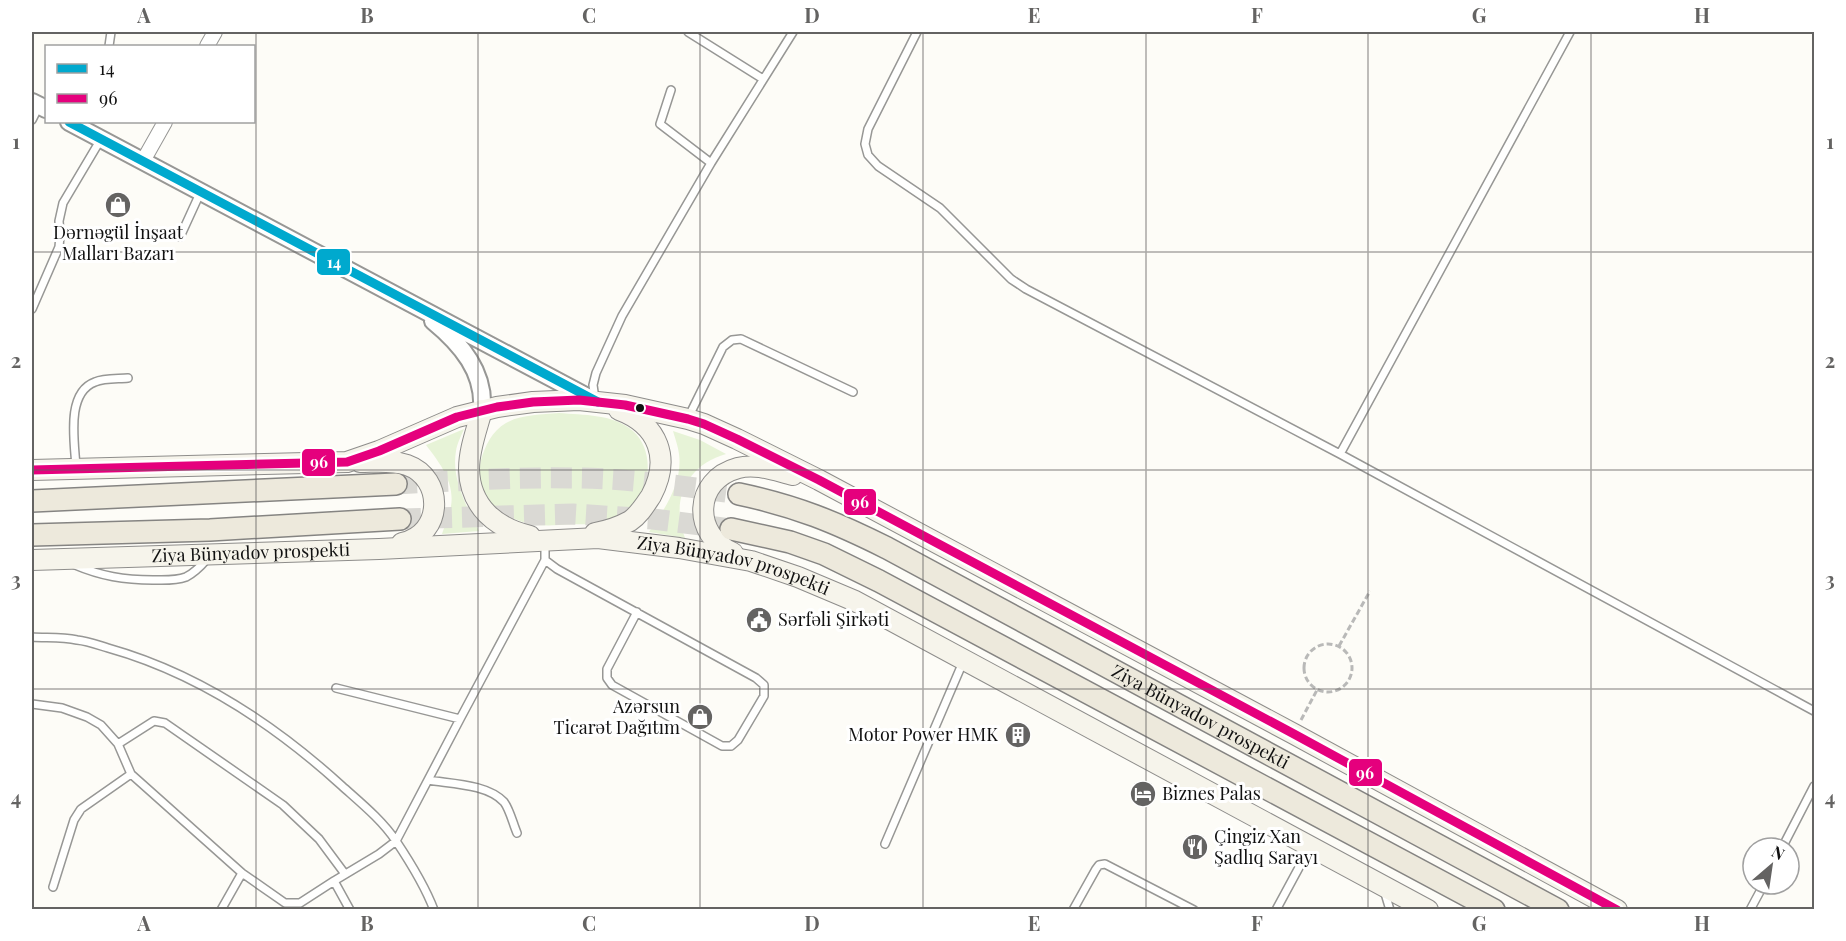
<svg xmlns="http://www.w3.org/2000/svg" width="1846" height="941" viewBox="0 0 1846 941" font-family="'Playfair Display',serif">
<rect width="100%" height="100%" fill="#fdfcf7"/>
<path fill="#e7f3d7" d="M559,413C583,415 614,414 633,431C653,449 652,485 634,505C626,515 610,521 598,523C589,525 580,524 571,524C560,525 549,526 539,525C504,521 472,499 481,460C485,446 492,431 506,423C522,414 541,415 559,413Z
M464,429C461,436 457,444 456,451C451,479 467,507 479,531L442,534C445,525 450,515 451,506C455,482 439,462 426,445Z
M673,431L700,440L726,454C687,465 670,500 685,538L649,532C664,510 683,483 679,454C678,446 675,438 673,431Z"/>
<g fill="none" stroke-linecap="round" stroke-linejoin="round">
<path stroke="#dad9d4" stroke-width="21" stroke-dasharray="21 10" stroke-linecap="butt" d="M396,484C454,481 512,477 570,478C627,478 683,486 739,494
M400,519L573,514L653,519L731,529"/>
<g stroke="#979795" stroke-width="10">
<path id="service" d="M688,32L763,79
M917,32L868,129L865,144L868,155L878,166L940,208L1011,279L1026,289L1340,454L1814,711
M109,46L111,32
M671,90L660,124L711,163
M32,120L39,106
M180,237L201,191
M32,309L59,247L60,236L59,221L63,203L101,139
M595,399L593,385L596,373L622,316L711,163L793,32
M689,416L723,347L732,340L741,339L853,392
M1340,454L1570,32
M76,468C75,444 65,393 95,382C104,378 118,379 128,378
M545,560L557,569L756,678L764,685V696L738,740L731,746H722L612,685L607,678V669L637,612
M75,565C101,576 124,580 153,580C164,580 175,581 186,577C194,573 201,566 207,559
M32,637C46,638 62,637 77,640C88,641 98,645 108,648C197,673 274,724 342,786C361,803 382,820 396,841C410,862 425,886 434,910
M336,688L460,719L545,560V542
M32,704L62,708L87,717L101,725L118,744L131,774L242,873L285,903H300L334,881L379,854L396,841L460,719
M118,744L154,721L165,723L283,805L319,839L345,874
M428,780C452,784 487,784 504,802C510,810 513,824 517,833
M885,844L963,662
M1782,848L1814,786
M334,881L350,910
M53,887L74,820L81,809L131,774
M1384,890L1390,910
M221,910L242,873
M1073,910L1096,869L1099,865L1105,864L1194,910
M1276,910L1309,849
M1750,910L1764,884"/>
</g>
<g stroke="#979795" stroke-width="16">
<path id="minor" d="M207,46L215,32
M143,161L165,122"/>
</g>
<g stroke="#979795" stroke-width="20">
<path id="tertiary" d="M32,102L46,109
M69,122L593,400
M433,321C461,344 485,372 482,410"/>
</g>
<g stroke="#8e8d8b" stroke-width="22">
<g id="secondary">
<path d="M482,410C477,429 469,449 469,469C470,507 496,528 530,536"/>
<path d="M360,462C376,462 392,460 407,465C444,478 444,534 402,543"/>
<path d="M32,470L347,462L379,451L457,417L497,407L533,402L579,400L625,405L688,419L704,424L737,439L819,480L1294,734L1617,910"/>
<path d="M595,533C607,531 619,527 630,521C639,515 645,505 651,496C671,459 659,425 619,410"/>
<path d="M733,553C692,535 693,480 738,468C756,463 776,471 793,475"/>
<path id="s1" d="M32,560L379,549L598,538L679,548L751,561L798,577L855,601L1428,910"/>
</g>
</g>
<g stroke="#858482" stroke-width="24">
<g id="primary">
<path id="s2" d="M739,494C796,506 835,522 887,548L1558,910"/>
<path d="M32,501L396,484"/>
<path d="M731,529L790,542L824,554L879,581L1494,910"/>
<path d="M32,535L210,530L400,519"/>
</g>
</g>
<path stroke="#b9b9b8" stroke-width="3" stroke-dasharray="6 3" stroke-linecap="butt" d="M1304 668a24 24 0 1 1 48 0a24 24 0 1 1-48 0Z
M1339,646L1370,591
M1301,720L1317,690"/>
<use href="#service" stroke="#fffffe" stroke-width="7"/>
<use href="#minor" stroke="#fffffe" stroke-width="14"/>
<use href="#tertiary" stroke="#fffffe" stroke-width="16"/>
<use href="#secondary" stroke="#f6f4eb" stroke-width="20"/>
<use href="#primary" stroke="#ede9dc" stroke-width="21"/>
<g stroke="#fff" stroke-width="14">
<path id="bus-1" d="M69,122L598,402"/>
</g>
<g stroke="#fff" stroke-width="14">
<path id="bus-2" d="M32,470L347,462L379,451L457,417L497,407L533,402L579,400L625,405L688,419L704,424L737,439L819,480L1294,734L1617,910"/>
</g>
<use href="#bus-1" stroke="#00a9ce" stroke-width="9"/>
<use href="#bus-2" stroke="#e5007d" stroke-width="9"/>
</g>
<path fill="none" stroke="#646362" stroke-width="1.5" stroke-opacity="0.55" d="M256,32V910M478,32V910M700,32V910M923,32V910M1146,32V910M1368,32V910M1591,32V910M32,252H1814M32,470H1814M32,689H1814"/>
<defs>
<g id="shop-disc" transform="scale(1.35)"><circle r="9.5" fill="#646362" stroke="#fff"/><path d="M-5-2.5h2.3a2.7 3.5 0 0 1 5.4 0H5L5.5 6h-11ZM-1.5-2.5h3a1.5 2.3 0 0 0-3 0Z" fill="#fff"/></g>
<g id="civic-disc" transform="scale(1.35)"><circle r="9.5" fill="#646362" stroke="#fff"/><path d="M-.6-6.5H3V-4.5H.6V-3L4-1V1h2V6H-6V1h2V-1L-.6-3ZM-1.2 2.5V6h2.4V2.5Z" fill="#fff"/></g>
<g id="building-disc" transform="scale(1.35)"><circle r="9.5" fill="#646362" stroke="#fff"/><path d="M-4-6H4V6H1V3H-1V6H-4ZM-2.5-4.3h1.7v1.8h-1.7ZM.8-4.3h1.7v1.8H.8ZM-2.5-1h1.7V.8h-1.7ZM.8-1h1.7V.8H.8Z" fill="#fff"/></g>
<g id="hotel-disc" transform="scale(1.35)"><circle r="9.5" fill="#646362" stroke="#fff"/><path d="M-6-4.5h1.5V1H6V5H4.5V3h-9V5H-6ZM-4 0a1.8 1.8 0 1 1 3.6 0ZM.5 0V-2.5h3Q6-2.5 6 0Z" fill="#fff"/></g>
<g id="restaurant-disc" transform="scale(1.35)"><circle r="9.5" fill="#646362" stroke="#fff"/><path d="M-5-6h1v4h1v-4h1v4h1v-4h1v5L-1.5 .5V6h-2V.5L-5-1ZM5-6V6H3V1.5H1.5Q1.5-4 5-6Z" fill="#fff"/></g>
</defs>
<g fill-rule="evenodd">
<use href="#shop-disc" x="118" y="205"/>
<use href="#civic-disc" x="759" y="620"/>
<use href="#shop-disc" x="700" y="717"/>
<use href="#building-disc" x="1018" y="735"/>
<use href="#hotel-disc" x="1143" y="794"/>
<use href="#restaurant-disc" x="1195" y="847"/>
</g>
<circle fill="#111" stroke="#fff" stroke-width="2" cx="640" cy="408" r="5"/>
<g text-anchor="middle" stroke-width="6" stroke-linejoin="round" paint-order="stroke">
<g font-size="18" fill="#111" stroke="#fff" text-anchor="start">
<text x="118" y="239" text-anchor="middle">Dərnəgül İnşaat<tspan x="118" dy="21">Malları Bazarı</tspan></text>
<text x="778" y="626">Sərfəli Şirkəti</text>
<text x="680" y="713" text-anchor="end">Azərsun<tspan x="680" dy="21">Ticarət Dağıtım</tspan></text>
<text x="998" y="741" text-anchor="end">Motor Power HMK</text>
<text x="1162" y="800">Biznes Palas</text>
<text x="1214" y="843">Çingiz Xan<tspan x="1214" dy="21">Şadlıq Sarayı</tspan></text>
</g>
<g font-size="18" fill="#111" stroke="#fff">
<text dy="6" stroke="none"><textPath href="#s1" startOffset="219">Ziya Bünyadov prospekti</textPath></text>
<text dy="6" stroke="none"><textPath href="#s1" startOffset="705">Ziya Bünyadov prospekti</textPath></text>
<text dy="6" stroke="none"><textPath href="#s2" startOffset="514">Ziya Bünyadov prospekti</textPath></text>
</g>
</g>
<g stroke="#fff" stroke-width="2">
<rect x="316" y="248" width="35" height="28" rx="6" fill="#00a9ce"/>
<rect x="301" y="448" width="35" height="29" rx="6" fill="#e5007d"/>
<rect x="843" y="488" width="34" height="28" rx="6" fill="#e5007d"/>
<rect x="1348" y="758" width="35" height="29" rx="6" fill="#e5007d"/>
</g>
<g font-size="16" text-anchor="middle" font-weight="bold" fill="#fff">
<text x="334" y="268">14</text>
<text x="319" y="468">96</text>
<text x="860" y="508">96</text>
<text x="1365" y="779">96</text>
</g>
<rect width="1846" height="941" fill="none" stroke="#ffffff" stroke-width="66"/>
<rect x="45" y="45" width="210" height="78" fill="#ffffff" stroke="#a0a0a0" stroke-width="1.5"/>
<rect x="57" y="64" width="30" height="9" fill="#00a9ce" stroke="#a0a0a0" stroke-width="1.5"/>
<text x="99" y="75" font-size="18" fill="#111111">14</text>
<rect x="57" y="94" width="30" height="9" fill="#e5007d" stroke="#a0a0a0" stroke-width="1.5"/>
<text x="99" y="105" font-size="18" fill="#111111">96</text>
<g transform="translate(1771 866) rotate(29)"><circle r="28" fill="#ffffff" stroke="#a0a0a0" stroke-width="1.5"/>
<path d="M0-4.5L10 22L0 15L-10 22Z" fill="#646362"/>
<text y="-9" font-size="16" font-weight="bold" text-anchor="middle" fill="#111111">N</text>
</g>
<rect x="33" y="33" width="1780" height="875" fill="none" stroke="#646362" stroke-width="2"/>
<g font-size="20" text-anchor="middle" font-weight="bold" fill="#646362">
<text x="144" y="23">A</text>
<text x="367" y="23">B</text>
<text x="589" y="23">C</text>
<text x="812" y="23">D</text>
<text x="1034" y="23">E</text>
<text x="1257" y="23">F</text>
<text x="1479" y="23">G</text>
<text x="1702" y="23">H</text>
<text x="16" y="149">1</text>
<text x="1830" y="149">1</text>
<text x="16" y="368">2</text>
<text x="1830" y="368">2</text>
<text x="16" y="587">3</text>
<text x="1830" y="587">3</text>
<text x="16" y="805">4</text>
<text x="1830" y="805">4</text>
<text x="144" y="931">A</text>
<text x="367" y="931">B</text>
<text x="589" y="931">C</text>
<text x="812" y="931">D</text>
<text x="1034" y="931">E</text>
<text x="1257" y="931">F</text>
<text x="1479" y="931">G</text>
<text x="1702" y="931">H</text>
</g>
</svg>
